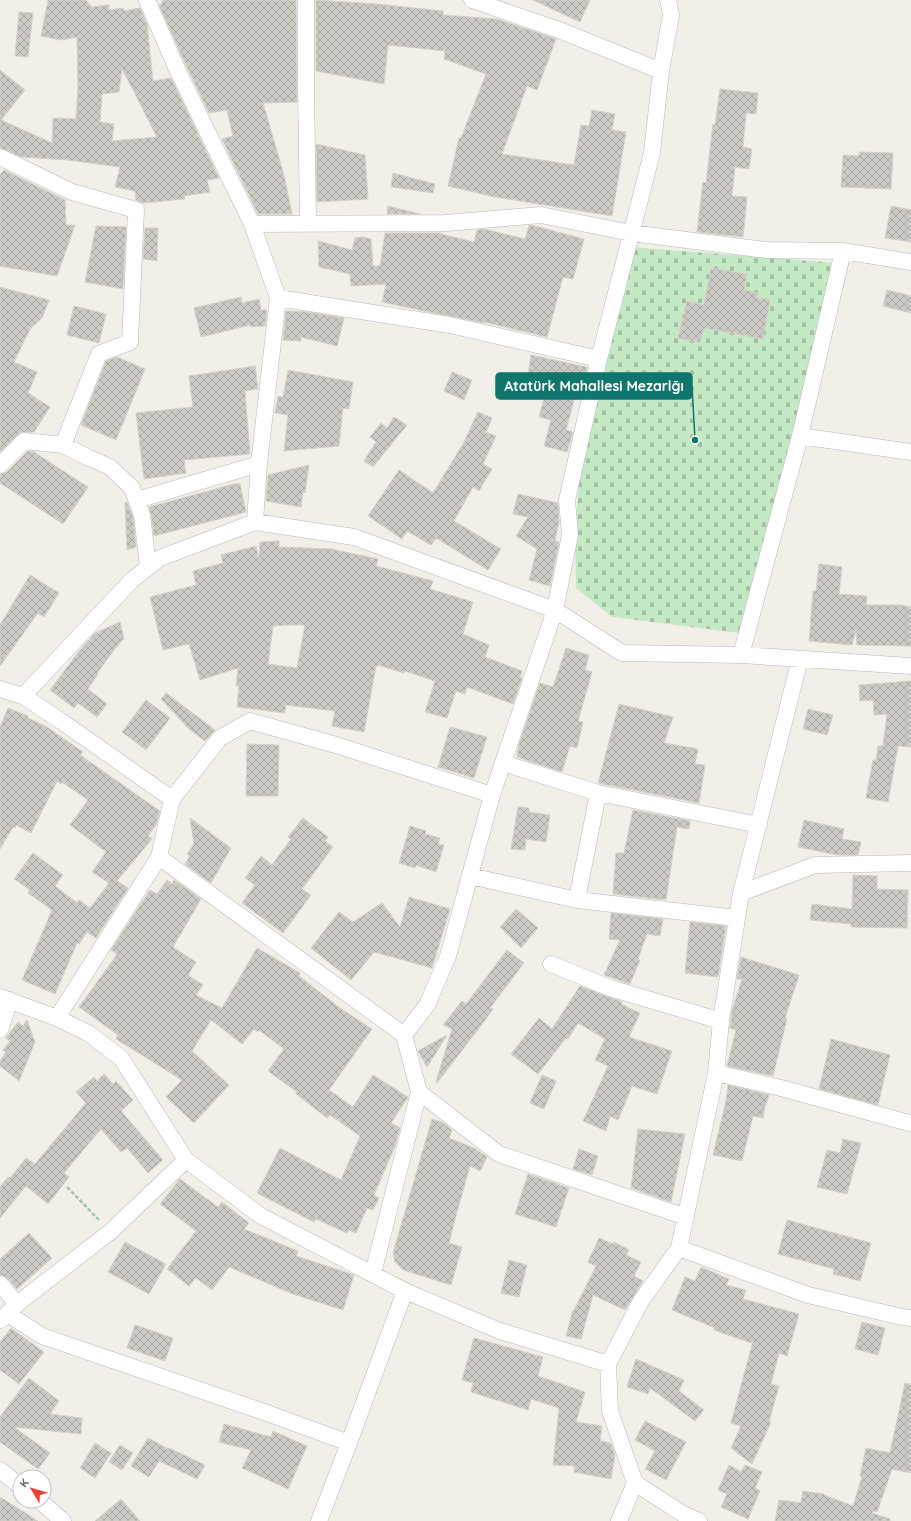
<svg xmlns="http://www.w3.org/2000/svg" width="911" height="1521" viewBox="0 0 911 1521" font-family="Quicksand,sans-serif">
<defs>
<pattern id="cemetery-stones" width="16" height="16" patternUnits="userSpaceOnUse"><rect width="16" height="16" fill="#c5e8c5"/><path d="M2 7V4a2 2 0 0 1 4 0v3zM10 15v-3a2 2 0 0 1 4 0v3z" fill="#a3c0a4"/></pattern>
<pattern id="building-cross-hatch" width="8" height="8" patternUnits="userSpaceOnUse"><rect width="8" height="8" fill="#cccac5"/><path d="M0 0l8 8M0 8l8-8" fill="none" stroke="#a9a8a4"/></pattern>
</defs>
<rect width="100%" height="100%" fill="#f1efe8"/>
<path fill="url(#cemetery-stones)" d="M630,247L849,264L812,413L739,633L612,617L576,588L575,533L580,467Z"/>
<path fill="url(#building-cross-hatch)" stroke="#d6d1c6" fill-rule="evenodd" d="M48,0H86L92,7L109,5V10L123,8L124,11L140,8L147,24L153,81L171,78L219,178L207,180L210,192L184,196L185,199L142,203L136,200L135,191L115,187L120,167L67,160L22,157L0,148V70L25,90L1,120L52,143L53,118L76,119L78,88L77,37L61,40L41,36ZM122,69L131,86L157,137L112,141L114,124L100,122L102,94L119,92Z
M162,0H296L297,102L263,103L284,175L292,214H258L222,139L233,136L227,110L209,113L185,63L159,5L162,4Z
M316,0L377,4L443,11V15L497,19L556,39L537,90L527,86L502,154L574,165L581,125L589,126L592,110L615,114L612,130L626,132L612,216L495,197L448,186L459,138H461L486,74L444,59L445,51L388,45L384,84L316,71Z
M533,0H590L580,22Z
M19,12L33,13L28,57L15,56Z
M720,89L758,93L756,114L746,113L743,147L752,149L749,169L735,167L732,196L747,197L743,237L697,232L703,182L706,183L713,124L715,125Z
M316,144L365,155L368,199L317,202Z
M859,152L893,153L891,189L841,187L843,155L859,156Z
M4,170L65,200L66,225H75L57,276L0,266V175Z
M393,173L435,184L433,193L391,187Z
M388,206L420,214H387Z
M891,206L911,210V242L885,238Z
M531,225L584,239L573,279L563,277L547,337L484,322L485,323L424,311L382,302L386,284L351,286L350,274L319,267L318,241L352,250L355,238L363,237L371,239L373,266H380L385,233H441V234L474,242L477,230L484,229L525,239L529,226Z
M96,226L126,227L123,289L85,282Z
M145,228H158L157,261L143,259Z
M711,268L747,274L744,290L758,293L757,298L770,300L763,339L704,328L700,343L678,338L687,301L704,305Z
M0,287L49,300L42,318L30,329L14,362L37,372L28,393L50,407L34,432H21L0,452Z
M887,290L911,296V313L883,306Z
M241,297L242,303L259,299L261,310H267L265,326L251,327L250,325L201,337L194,308Z
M74,306L106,314L99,343L67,335Z
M286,311L307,312L344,318L337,346L301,337V341L283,340Z
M531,355L587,367L581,394L576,393L566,430L573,432L567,452L544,446L551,420L539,417L548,384L527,381Z
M117,357L145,369L116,440L81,425L106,361Z
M255,366L258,389L245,391L250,454L184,460L186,473L144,479L136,413L193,407L189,376Z
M288,370L353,382L349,409L343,408L339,446L284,451L288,415L275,413L278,396L283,397Z
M452,372L472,380L464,400L444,391Z
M478,412L492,418L486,432L496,436L483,464L492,469L479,491L473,487L454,521L501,549L488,570L436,538L431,545L407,531L402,539L368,516L399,470L433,493L463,444Z
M394,417L407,425L373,467L364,461L376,442L370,437L381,423L387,428Z
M28,451L34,452L88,487L63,524L0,483V474L7,472Z
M309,465L305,493L303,492L301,507L266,501L268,475Z
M234,484H240L246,512L154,536L151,514L149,507Z
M518,494L558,503L559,522L555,541L559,542L550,586L529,580L537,549L516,536L528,517L513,514Z
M125,502H127L133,517L136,547L127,550Z
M279,541V547L331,549L378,559L376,566L433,581L430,589L473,602L463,634L489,645L485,657L522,671L520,678H522L513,704L467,687L465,694L456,691L447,718L425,712L435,681L405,671L404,673L378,665L377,667L376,666L364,732L332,726L335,711L286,705L285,713L237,707L239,686H236L238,668L200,680L189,644L163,650L150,597L196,585L193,571L223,563L221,555L256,546L259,559L260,542ZM288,625H305L297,668L268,664L273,626Z
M819,564L842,567L839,594L867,596L866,605H901L911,607V646L857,645L856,630L852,645L809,641L813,591H816Z
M30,575L59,593L44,617L38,613L0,666V625Z
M120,622L124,639L121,641L97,673L98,674L88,689L107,704L97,717L78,703L74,708L50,690L80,650L95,633Z
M566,648L589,655L585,670L592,672L578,721L583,722L577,748L570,746L562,772L517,757L519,744L540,683L553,687Z
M911,681V747L898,746L888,802L866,798L873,760H876L878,746H883L887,714L874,715L873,700L860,701L859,685Z
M166,693L215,730L205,741L189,729L161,699Z
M146,700L170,718L146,750L122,732Z
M619,704L673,717L664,743L698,749L695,764L705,765L699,803L598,783Z
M8,708L28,716V718L47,727L83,752L80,755L160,811L156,825L148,836L152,839L117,881L128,888L96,938L87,932L79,944L77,943L55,994L22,980L52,910L28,893L30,890L14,879L33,853L63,875L55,886L77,903L79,900L90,908L109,883L92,872L106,852L70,825L88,800L62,782L61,784L57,781L31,833L16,825L15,828L13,827L0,849V727Z
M808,709L833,715L827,735L803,729Z
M450,727L487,737L474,778L438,767Z
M247,744L279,745L278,796H246Z
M518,807L529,808V812L550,815L546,842L526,839L525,850L511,849Z
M633,810L690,821L689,829L677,827L666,900L613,894L616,853H624Z
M190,818L231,848L211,883L185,864L190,856L187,854L194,844Z
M303,818L328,837L325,841L333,847L302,889L311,895L283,933L242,903L255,885L245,878L261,856L272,865L291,839L288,837Z
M804,820L844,829L842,839L861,842L858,855H837L798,847Z
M410,826L426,831L425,834L440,838L438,844L444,845L436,872L416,865L415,868L399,863Z
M853,875L877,876V889L908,890L907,928L851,927V924L810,920L812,904L852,909Z
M167,880L172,884L174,880L201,899L173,947L196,962L188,975L203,985L196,995L222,1008L257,948L300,973L299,976L340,1008L372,1029L329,1090L353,1107L373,1075L408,1097L391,1123L400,1128L395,1146L374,1195L379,1198L373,1210L367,1208L356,1233L349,1230L347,1233L316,1219L314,1222L257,1193L280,1148L341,1180L360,1136L330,1115L327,1118L296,1094L297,1092L268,1071L284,1049L259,1030L258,1032L254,1029L242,1044L211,1020L192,1051L229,1085L194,1123L166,1097L182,1080L116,1039L118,1035L79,1007L116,956L117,954L111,950L150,890L157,894Z
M409,897L450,909L432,968L374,952L351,980L311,948L339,912L353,922L382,903L400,927Z
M516,909L538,928L521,948L500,927Z
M611,913L663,919L660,936L647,934L638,959L640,960L630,984L604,975L620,940L609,939Z
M690,922L726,926L718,977L685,973Z
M507,950L524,963L490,1008L493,1009L486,1019L437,1083L436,1082L452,1029L443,1025L462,1001L466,1004Z
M741,957L799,975L785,1018L787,1019L773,1076L727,1066L736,1030L730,1028L732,1010L742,979H737Z
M580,986L622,1002L621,1004L640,1013L629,1037L672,1051L657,1094L632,1086L618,1120L610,1116L606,1131L583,1121L608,1066L595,1060L605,1039L578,1023L568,1039L566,1038L538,1074L511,1054L539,1018L552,1029Z
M27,1020L35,1042L19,1081L0,1066V1061L6,1052L3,1050L10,1041L6,1038L18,1022L23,1026Z
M447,1035L427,1067L418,1051Z
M831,1039L890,1055L878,1105L819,1089Z
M104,1074L113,1084L116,1081L133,1100L121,1111L163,1160L148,1173L127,1148L121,1152L101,1129L64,1173L69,1177L48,1204L26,1186L0,1218V1187L8,1177L10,1178L26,1158L35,1164L86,1103L76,1092L94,1077L97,1081Z
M542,1075L556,1081L544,1109L530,1103Z
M728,1085L769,1095L766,1105H765L763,1118L753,1116L742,1161L713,1155L726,1101Z
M432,1119L442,1122L452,1130L449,1138L474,1148L487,1157L480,1171L470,1166L457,1212L449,1243L462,1247L451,1285L403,1270L395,1262L393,1253Z
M638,1129L685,1134L671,1202L631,1188Z
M843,1139L861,1143L847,1194L817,1187L827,1150L840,1153Z
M579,1149L598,1156L592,1175L573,1169Z
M528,1174L569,1188L556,1227L515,1214Z
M180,1179L218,1207L222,1202L249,1223L244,1229L298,1251L296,1256L354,1275L343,1310L293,1294L229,1267L212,1290L196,1278L189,1286L167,1269L196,1231L160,1204Z
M787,1220L871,1243L860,1281L833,1274L834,1269L778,1254Z
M29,1233L52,1258L17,1289L7,1278L0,1275V1259Z
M599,1238L613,1244L614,1242L629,1250L626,1255L641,1262L634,1276L643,1281L625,1310L593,1295L581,1339L566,1336L573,1310H574L596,1266L588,1262Z
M125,1242L166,1264L149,1294L108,1272Z
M509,1260L527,1265L519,1297L501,1293Z
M701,1267L729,1279L726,1285L746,1290L743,1299L799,1314L787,1356L779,1353L771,1384L779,1386L769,1422H771L752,1464L731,1448L741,1426L731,1423L753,1341L751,1343L714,1330L715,1328L672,1310L685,1277L695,1281Z
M862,1322L885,1328L878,1355L855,1349Z
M135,1325L173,1338L165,1361L127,1348Z
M11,1328L44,1352L19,1384L0,1370V1342Z
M474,1338L543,1357L538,1376L585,1392L576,1422L602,1426L600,1441L611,1443L615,1455L611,1479L574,1472L575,1466L553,1465L559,1408L531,1399L528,1410L471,1392L473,1383L462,1380Z
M636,1359L684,1380L679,1391L704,1410L695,1421L650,1388L648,1394L627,1387Z
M29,1378L59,1401L50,1414L82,1418L81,1434L14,1427L50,1453L38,1469L0,1442V1417Z
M905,1383L911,1384V1473L892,1469L877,1512L873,1511L872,1513L890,1519V1521H775L779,1500L801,1503L803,1491L824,1494V1495L853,1506L862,1477L860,1476L866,1448L890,1453Z
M645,1421L686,1442L666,1480L645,1469L655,1451L635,1440Z
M224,1424L271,1437L273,1431L307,1446L288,1489L242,1468L251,1450L219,1442Z
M148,1438L168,1449L169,1448L205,1465L197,1479L159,1461L149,1477L131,1466Z
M95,1443L111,1453L95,1478L80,1468Z
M120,1445L133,1453L122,1470L109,1462Z
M729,1465L741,1472L745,1465L762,1472L755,1488L760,1491L748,1519L721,1507L727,1494L718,1490Z
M0,1497L38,1521H0Z
M121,1499L140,1521H95Z"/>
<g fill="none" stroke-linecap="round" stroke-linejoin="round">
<g stroke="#b5b8bc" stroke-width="17">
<path id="minor" d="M147,0L176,67L252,224L278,298L259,464L255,522
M306,0V88L308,224
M472,0L559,30L661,71
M0,157L72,192L136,210L130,342L99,354L63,445
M252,224L446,223L541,215L631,233L766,250L843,251L911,262
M278,298L450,325L599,359
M800,436L911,452
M0,465L24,441L63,445L87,457L110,467L132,488L142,515L148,567
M137,500L259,464
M741,655L800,436L843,251
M0,689L23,696L61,721L172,799
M23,696L132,580L160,558L255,522L354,537L555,610L622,653L741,655L911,666
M503,763L598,793L759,825
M159,857L404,1035L419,1092L373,1273
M470,876L577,900L598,793
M741,893L815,865L911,863
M577,900L737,918
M551,964L610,988L721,1021
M0,997L57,1018L88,1033L121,1058L186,1160L261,1216L405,1291L500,1331L608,1364L610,1411L635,1483L683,1514L699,1521
M57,1018L159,857L172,799L220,738L250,721L336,745L492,795
M0,1030L10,1000
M404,1035L427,1005L448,956L492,795L555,610L570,535L567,500L599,359L652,153L661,71L671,15L668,0
M716,1073L781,1088L909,1123
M419,1092L499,1154L686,1217
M679,1248L808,1295L902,1317L911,1318
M0,1284L17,1304
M8,1314L42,1336L267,1413L349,1443
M1,1320L17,1304L110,1232L186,1160
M608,1364L641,1301L679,1248L716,1073L721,1021L741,893L800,659
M0,1470L20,1486
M40,1501L63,1521
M319,1521L349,1443L405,1291
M619,1521L635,1483"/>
</g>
<path stroke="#9cc7a9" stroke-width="2.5" stroke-dasharray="4 2" stroke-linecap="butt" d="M67,1187L99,1220"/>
<use href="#minor" stroke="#fff" stroke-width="16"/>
</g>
<path fill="none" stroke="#0f766e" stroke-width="1.5" d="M695 440L692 386"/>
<circle fill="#0f766e" stroke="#fff" stroke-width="1.5" cx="695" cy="440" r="4"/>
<rect fill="#0f766e" stroke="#0f766e" stroke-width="1.5" x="496" y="373" width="196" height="26" rx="4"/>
<g font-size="14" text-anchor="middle" font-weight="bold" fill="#fff">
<text x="594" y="391">Atatürk Mahallesi Mezarlğı</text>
</g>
<g transform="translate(32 1489) rotate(308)"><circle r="19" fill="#ffffff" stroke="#bfc1c3"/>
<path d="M0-3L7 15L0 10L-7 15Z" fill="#ea4335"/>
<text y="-6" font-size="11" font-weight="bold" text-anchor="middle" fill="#5f6368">K</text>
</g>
</svg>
